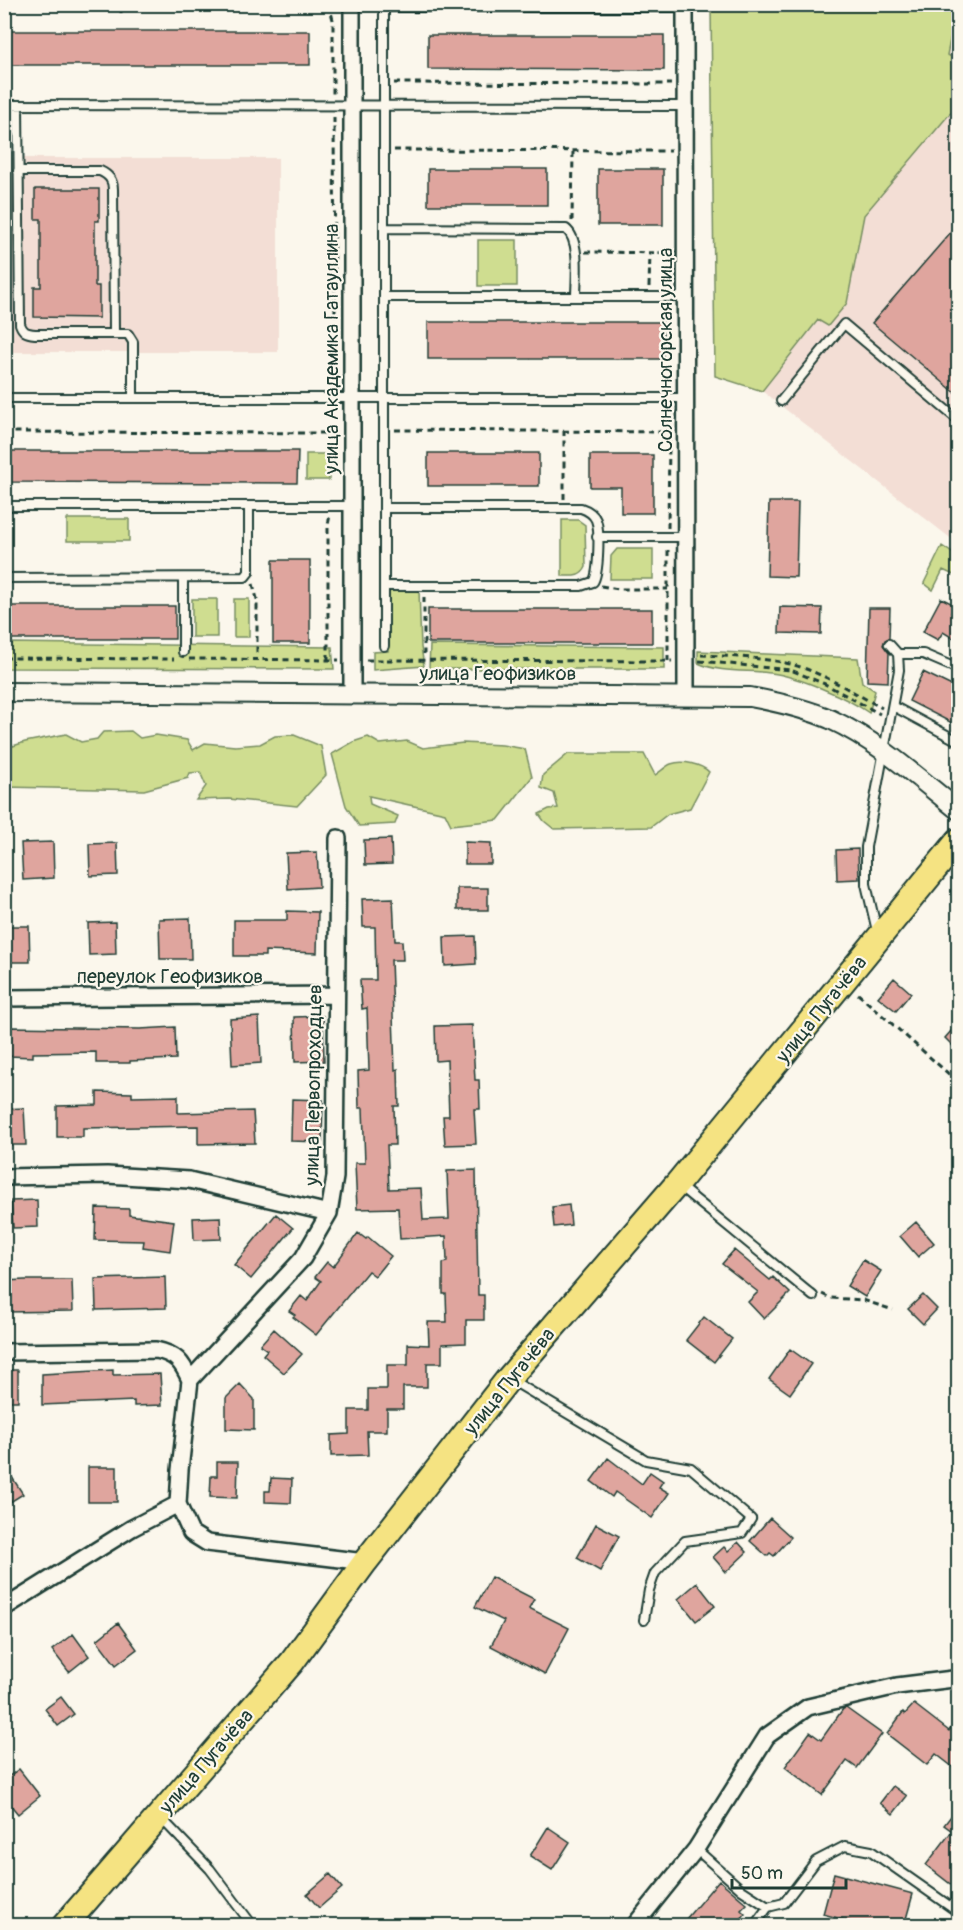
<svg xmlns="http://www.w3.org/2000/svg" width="963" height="1930" viewBox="0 0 963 1930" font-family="Pangolin,sans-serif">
<rect width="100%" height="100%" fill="#fbf7ec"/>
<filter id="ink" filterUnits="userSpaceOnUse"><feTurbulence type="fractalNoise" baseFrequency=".0167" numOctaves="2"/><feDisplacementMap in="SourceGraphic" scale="12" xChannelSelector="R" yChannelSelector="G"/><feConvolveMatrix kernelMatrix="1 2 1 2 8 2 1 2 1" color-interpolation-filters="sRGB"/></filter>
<g filter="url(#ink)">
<path fill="#f3ded5" d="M957,5H958V59L946,56Z
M958,104V544L762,391L819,320L847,303L864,215Z
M5,158H278V352H5Z"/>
<path fill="#cfdd90" stroke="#778d62" stroke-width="1.5" d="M711,5H957L947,55L958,59V104L864,215L847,303L828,326L818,320L762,391L715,376Z
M478,240H517V286H478Z
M306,454H328L329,480H306Z
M67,519H129V541H67Z
M562,520H578L585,525L586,567C581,578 572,576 562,576Z
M942,546L958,557V577L943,570L933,590L924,583Z
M617,549H653V579H610L611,556Z
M387,590H419L421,647L424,666L373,670V652L388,651Z
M192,599H217V637H192Z
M234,599H249V637H234Z
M5,643L332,647L334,669L5,668Z
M430,645L664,647V669H429Z
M698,651L858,658L862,682L875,691L869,713C848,698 797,676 771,673C747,670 720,673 698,663Z
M131,731L140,738L156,735L187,740L193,750L205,743L235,746L260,744L275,736L294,735L321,746L326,775L297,806L229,799L196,800L206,786L200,772L190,773L188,778L144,790L5,787V735L13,746L25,742L66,734L81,742L97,739L103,732Z
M368,737L380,744L407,741L423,748L463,743L502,745L525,749L532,777L498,820L451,825L445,813L369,796L370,804L398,816L395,824L359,826L346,806L332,754L353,742Z
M568,754H644L655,775C660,772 666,766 671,764C683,760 701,764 709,772L690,808L668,814L651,827L554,829L544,821L539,814L549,809L558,808L554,793L541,788L543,775Z"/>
<path fill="#dfa59e" stroke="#1f3d34" stroke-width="1.5" d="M4,31H310V65H4Z
M428,35H664V70L428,69Z
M428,169H547V205H428Z
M598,169H663V225H598Z
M35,189H99V221H95V286H99V318L34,317V287H41V219H35Z
M958,224V395L872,323Z
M428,322H663V359H428Z
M4,451H298L297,483L4,482Z
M428,453H539V486H428Z
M590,455H653V513H621V487H590Z
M769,502H798L796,577L767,576Z
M273,560H310V643H273Z
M941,598L955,605L951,613L958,617V641L943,632L938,640L923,632Z
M4,606H175V639H4Z
M780,607L822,608L821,634L779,633Z
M869,608H890L889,638L885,640L883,645L889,653L888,682L867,681Z
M428,609H652V643H428Z
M923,672L958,689V726L909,701Z
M391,839L392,864L365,865L364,840Z
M53,842L54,878L23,880L21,843Z
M465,842L491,843V864H465Z
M117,843L118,875L90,876L89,844Z
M858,849L859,879L837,880L836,850Z
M317,852L319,887L288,889L286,853Z
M457,888H488V910H457Z
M393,898L395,941H402L403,960H391L395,1070L398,1069L399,1106H394L395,1145H387L389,1189L421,1188L423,1220L449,1219L447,1171L476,1170L478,1295H484V1320H466V1343L442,1344V1363H427V1387H403V1409H387V1431H367L368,1455L331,1456V1435L349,1434V1410H368V1389H387V1365H408V1344L429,1345L428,1322H447L446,1294H443V1263L447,1262L446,1236L400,1239L398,1208L357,1209L355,1163H365L363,1108H359L358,1071L369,1070L367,1008L362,1009L360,980H376L375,927H363L362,899Z
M287,911L318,912L317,953L265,951V956H234V920H287Z
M190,918L191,959H160L159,919Z
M115,922L116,954L89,955L88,923Z
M4,926H29L30,962H4Z
M475,936L476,964L445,966L444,937Z
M894,978L911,993L896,1011L878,997Z
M323,1016L324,1061L295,1062L294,1017Z
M259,1017L261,1063L232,1065L230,1019Z
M958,1023V1051L945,1038Z
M472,1025L475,1080H479L480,1109H474L476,1144L445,1145L443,1116H449L447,1060L436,1061L435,1026Z
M10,1027L140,1029L175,1027L176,1059L130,1061V1063H96V1052L33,1053V1057L9,1056Z
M97,1092L132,1093V1097L178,1096V1113L253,1111L255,1143L198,1144V1126L83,1128V1137H57V1106L97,1105Z
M292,1099L323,1100L322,1142L291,1141Z
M24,1108L26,1145H4V1109Z
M37,1200L38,1227L13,1228L11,1201Z
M569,1205L571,1225L554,1227L552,1207Z
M96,1208L129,1209V1215L174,1221L170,1251L143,1247L144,1241L95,1240Z
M276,1214L293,1228L251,1279L234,1265Z
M220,1217L221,1239L194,1240L193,1218Z
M916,1222L934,1243L918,1257L900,1236Z
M358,1233L366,1239L368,1237L391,1256L375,1276L368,1271L316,1335L293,1317L295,1315L289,1311L301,1296L307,1301L321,1281L315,1277L327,1262L333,1267Z
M734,1250L770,1280L773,1277L790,1293L764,1319L748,1302L758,1292L722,1264Z
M863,1260L881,1271L865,1297L847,1286Z
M165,1277L166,1308L96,1310L95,1279Z
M25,1280H72L73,1311L4,1312V1281Z
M923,1295L937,1309L923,1324L908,1309Z
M704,1317L732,1339L714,1362L686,1340Z
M274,1329L302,1354L284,1373L263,1355L267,1350L260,1345Z
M790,1349L811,1364L790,1394L769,1379Z
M4,1370H18V1401H4Z
M113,1370V1375L160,1374L162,1405L134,1406V1401L42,1405V1374Z
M240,1384L254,1399V1430L226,1429V1398Z
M608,1458L642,1484L650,1472L663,1481L659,1487L669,1493L652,1518L615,1492L612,1497L591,1481Z
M217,1462H238L237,1498L210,1497L211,1476H217Z
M4,1465L23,1494L4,1506Z
M88,1467H117V1502H88Z
M271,1478L292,1479L291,1503L265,1502V1491H270Z
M770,1518L791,1537L774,1556L770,1553L767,1556L750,1541Z
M596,1524L619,1536L600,1571L577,1558Z
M738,1542L747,1552L726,1572L713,1557L724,1547L728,1551Z
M491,1577L534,1599L529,1608L569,1628L545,1674L491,1646L504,1621L475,1607Z
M697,1583L715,1606L696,1621L678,1599Z
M118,1623L137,1649L116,1665L97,1640Z
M73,1634L89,1656L69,1672L52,1650Z
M61,1697L74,1714L58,1726L45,1709Z
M914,1704L949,1731L958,1718V1771L936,1754L927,1765L887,1734L903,1712L905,1714Z
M846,1708L882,1734L857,1768L847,1761L822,1795L785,1767L810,1732L821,1740L843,1709Z
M19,1769L40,1796L18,1814L4,1797V1780Z
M893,1786L907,1796L893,1814L880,1803Z
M958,1807V1890L926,1865L952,1831L944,1825Z
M548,1827L570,1842L552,1870L530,1856Z
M834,1873L913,1894L904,1926H867L823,1914Z
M330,1874L342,1888L319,1908L307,1894Z
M719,1880L747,1904L741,1910L745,1914L735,1926H680Z"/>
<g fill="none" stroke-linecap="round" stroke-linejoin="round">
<g stroke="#1f3d34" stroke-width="12">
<path id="service" d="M384,7H685
M4,105L685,106
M18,105L20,324C23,332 26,333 35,334H128L133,342V398
M18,171H100C109,175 113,180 113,189L114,334
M384,228L566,229C581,241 576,279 576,297
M384,297H686
M4,398H685
M781,401L844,324L958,420
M4,506H352
M597,537H686
M4,578L245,577L249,572V506
M183,578V652
M384,586H581L593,582C599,574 600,530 596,520C593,513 587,510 581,508H384
M384,646V4
M898,654H923L958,669
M893,706L958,741
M877,931L866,884V847L899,670L898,654L889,644
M678,1185L813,1296
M513,1381L646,1460L691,1468L751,1519L742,1533L685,1541L655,1573L649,1590L644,1620
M162,1819L210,1869L253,1926
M696,1849L742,1890L768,1907L784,1903L816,1861L845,1846L871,1851L958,1912
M754,1926L768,1907"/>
</g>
<g stroke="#1f3d34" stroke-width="20">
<path id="minor" d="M352,4V694
M685,4L686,696
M338,838L335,1177L329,1213L303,1258L190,1380L180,1470L178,1504L191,1533L207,1543L365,1562
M4,998L336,995
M4,1177L107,1175L189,1180L329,1213
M4,1352L156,1350C176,1354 182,1362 190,1380
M4,1608L132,1528L178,1504
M634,1926L696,1849L767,1736L808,1707L897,1686L953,1679L958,1680"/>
</g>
<g stroke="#1f3d34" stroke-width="22">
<path id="tertiary" d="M4,692L750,697C777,702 804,708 830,719C878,741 918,778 958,810"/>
</g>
<g stroke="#1f3d34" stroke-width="28">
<path id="primary" d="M64,1926L292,1662L365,1562L509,1378L677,1184L958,841"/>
</g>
<path stroke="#1f3d34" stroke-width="3" stroke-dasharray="6 4.5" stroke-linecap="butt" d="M329,4L333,20V95
M121,13V4
M394,83L671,84
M334,117L335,317
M394,150L671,151
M572,221L573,151
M585,252L670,253
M649,287L650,253
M395,430L669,432
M4,432L336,433
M564,499V431
M668,528L669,438
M253,584L257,599V653
M601,586L618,589H668
M424,597V654
M701,655C728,656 769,658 794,665C825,674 854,693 882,708
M4,658L174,659
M189,659L339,660
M328,660V525L330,515
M366,660L672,661
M668,661V546
M699,661L791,670L825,684L880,714
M858,994L958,1082
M822,1294L830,1298L863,1300L893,1310"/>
<use href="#service" stroke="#fbf7ec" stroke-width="8"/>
<use href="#minor" stroke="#fbf7ec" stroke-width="15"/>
<use href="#tertiary" stroke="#fbf7ec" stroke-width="18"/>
<use href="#primary" stroke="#f5e382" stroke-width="24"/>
</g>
</g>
<g text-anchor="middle" stroke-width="4.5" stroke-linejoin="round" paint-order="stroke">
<g font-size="20" fill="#1f3d34" stroke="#fbf7ec">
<text transform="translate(331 349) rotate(-90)" y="7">улица Академика Гатауллина</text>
<text transform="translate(665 350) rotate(-90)" y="7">Солнечногорская улица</text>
<text x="498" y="680">улица Геофизиков</text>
<text x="170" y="983">переулок Геофизиков</text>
<text transform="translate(821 1009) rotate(-51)" y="7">улица Пугачёва</text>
<text transform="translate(313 1085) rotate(-89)" y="7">улица Первопроходцев</text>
<text transform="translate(509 1381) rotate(-51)" y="7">улица Пугачёва</text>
<text transform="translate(206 1761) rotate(-49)" y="7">улица Пугачёва</text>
</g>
</g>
<rect width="963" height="1930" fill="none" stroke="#fbf7ec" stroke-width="24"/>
<rect x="12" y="12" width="939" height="1906" fill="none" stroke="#1f3d34" stroke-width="2" filter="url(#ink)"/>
<path d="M732 1879v9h114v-9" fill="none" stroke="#1f3d34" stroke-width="3"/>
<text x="741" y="1879" font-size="18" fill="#1f3d34" stroke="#fbf7ec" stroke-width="4.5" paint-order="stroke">50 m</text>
</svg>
